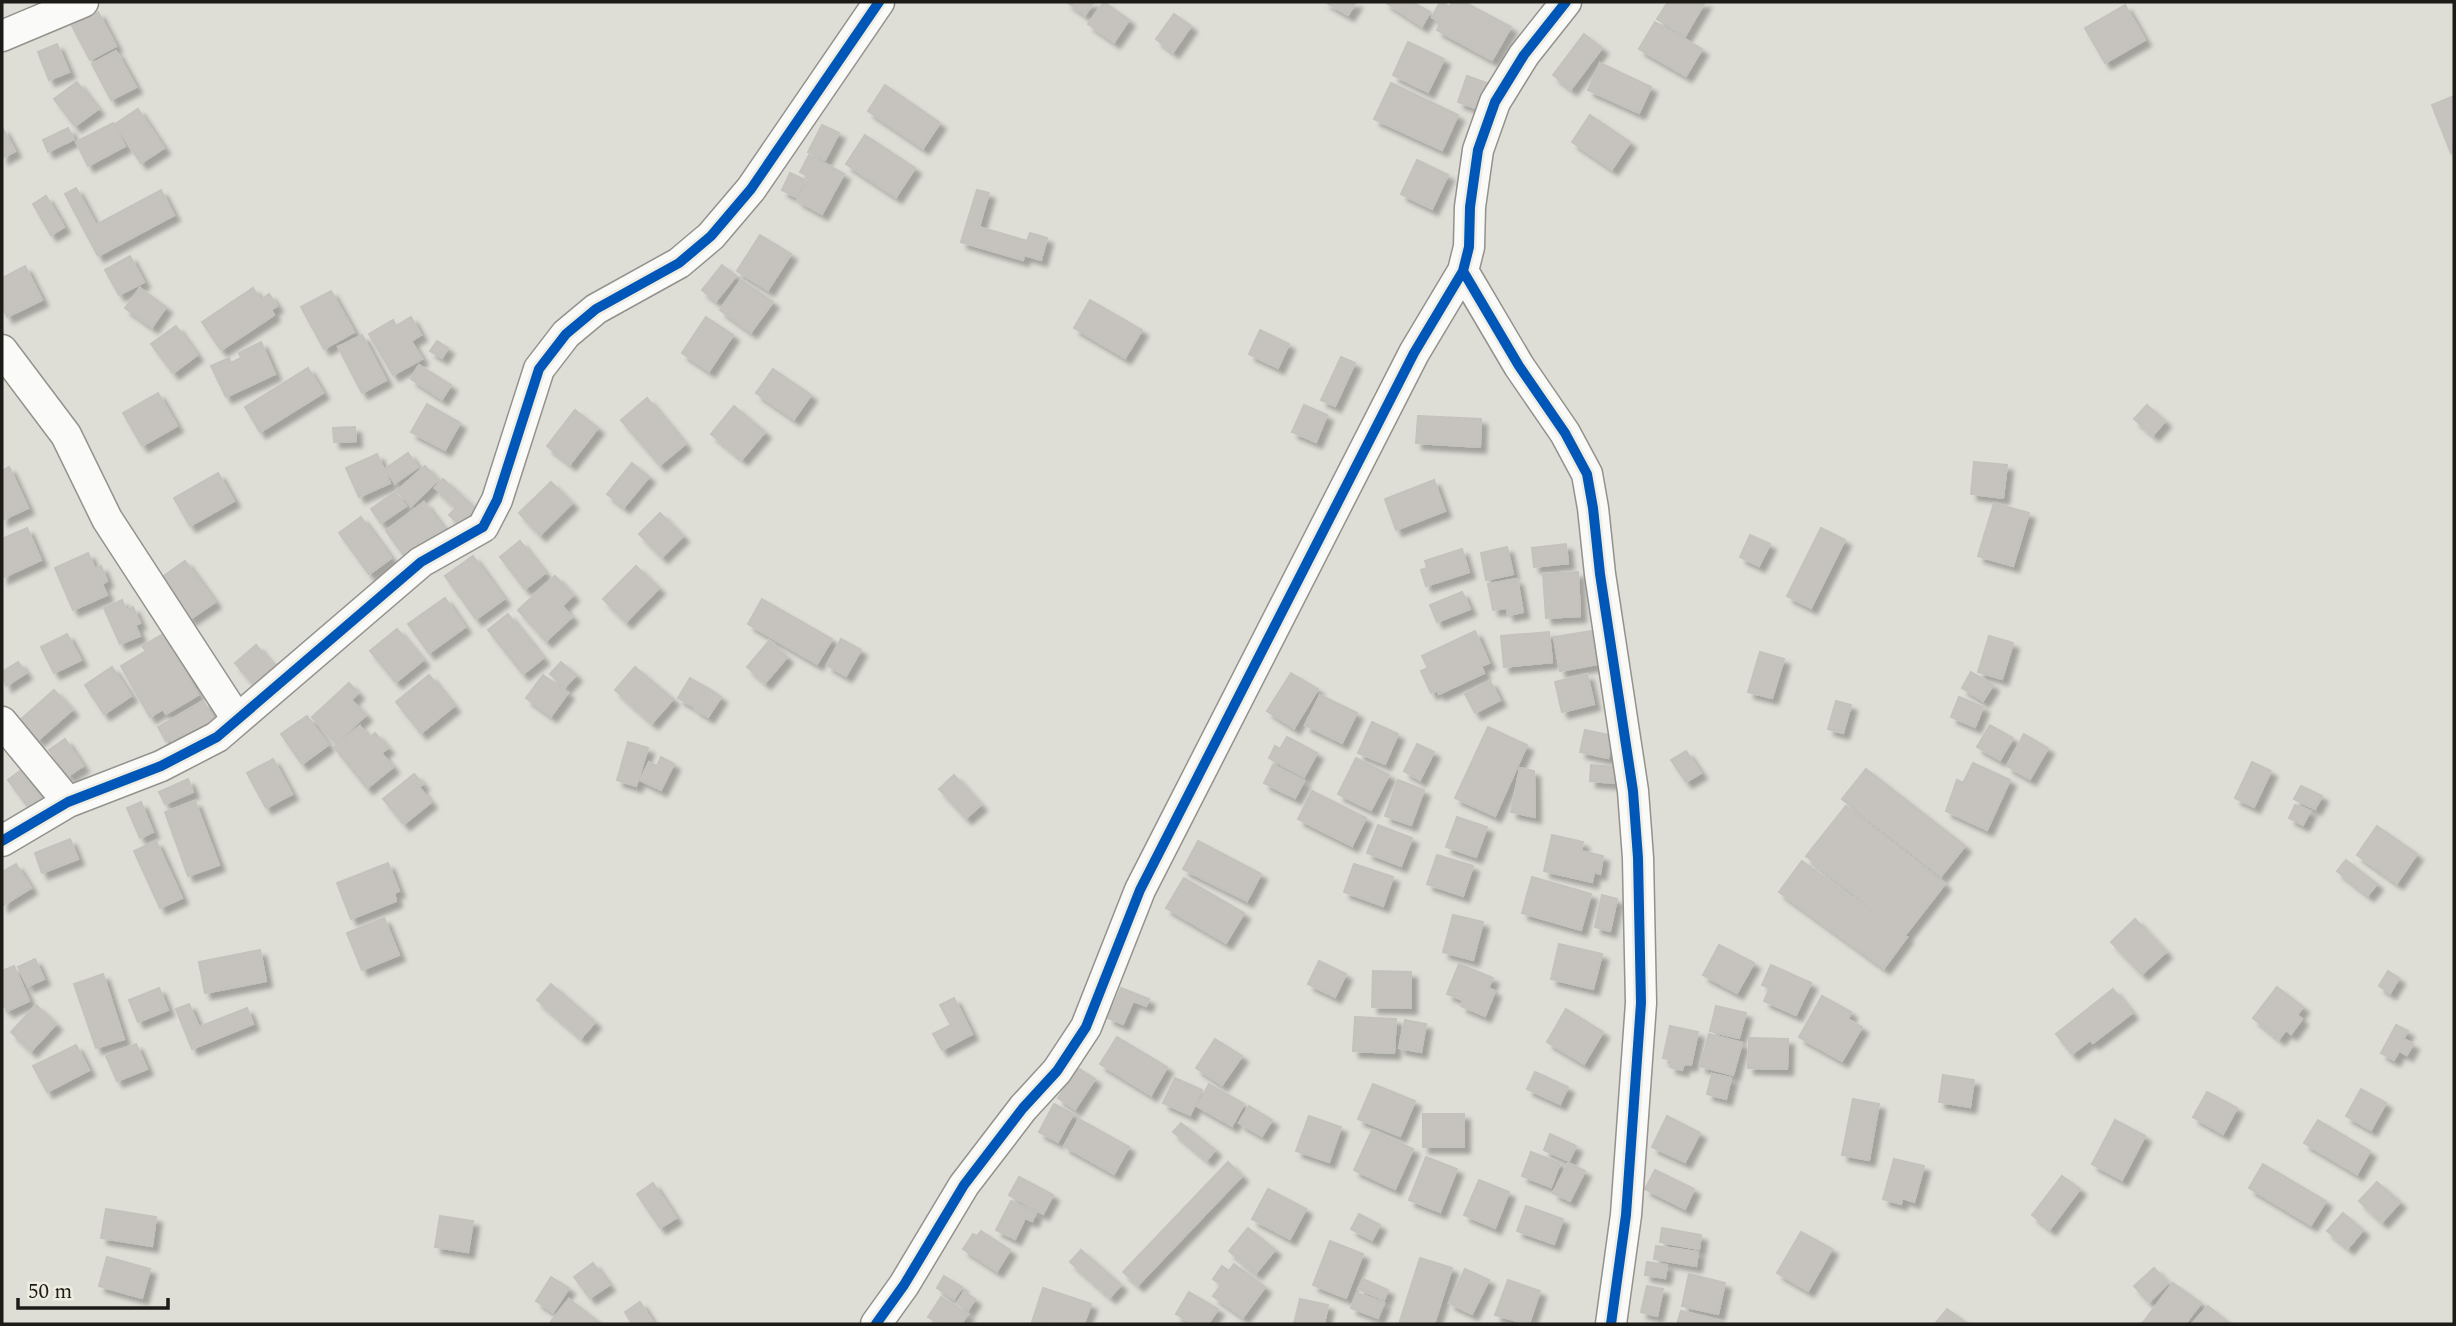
<svg xmlns="http://www.w3.org/2000/svg" width="2456" height="1326" viewBox="0 0 2456 1326" font-family="Spectral,serif">
<defs>
<filter id="shadow"><feDropShadow dx="6" dy="6" stdDeviation="2" flood-color="#0004"/></filter>
</defs>
<rect width="100%" height="100%" fill="#deddd6"/>
<path fill="#c6c3be" stroke="#c4c2bd" stroke-width="2" filter="url(#shadow)" d="M1067,2H1094L1085,15Z
M1104,2L1129,20L1114,42L1088,24Z
M1325,2H1356L1348,15Z
M1385,2H1412L1430,12L1422,26Z
M1440,2L1450,7L1452,2H1464L1511,27L1492,60L1437,30L1441,22L1432,17Z
M1668,2H1705L1685,36L1657,19Z
M2125,5L2145,40L2105,63L2085,28Z
M98,12L116,46L90,60L72,26Z
M1174,14L1191,26L1173,52L1156,39Z
M1655,22L1702,49L1686,76L1639,49Z
M1584,34L1602,48L1571,89L1553,75Z
M1408,42L1444,59L1428,92L1393,75Z
M57,44L69,72L49,80L38,52Z
M116,51L136,87L111,100L92,64Z
M1600,63L1651,87L1639,113L1588,90Z
M1467,76L1487,83L1478,109L1458,102Z
M77,82L98,109L75,126L54,99Z
M1391,83L1458,115L1442,150L1374,119Z
M885,85L940,123L923,148L868,111Z
M2454,96V151L2451,153L2432,105Z
M138,109L164,148L141,163L115,124Z
M1590,115L1630,142L1612,169L1572,142Z
M113,123L125,146L88,166L76,142Z
M822,125L839,133L825,160L808,152Z
M2,127L15,151L2,158Z
M68,128L74,139L48,152L43,140Z
M865,135L915,168L896,197L846,164Z
M809,155L844,174L822,214L797,200L810,177L800,172Z
M1417,160L1448,175L1432,209L1401,194Z
M790,173L805,180L796,197L782,190Z
M76,188L96,225L161,190L174,215L98,256L65,194Z
M977,190L989,193L979,227L1027,241L1030,233L1047,238L1041,260L1024,255L1023,260L961,242Z
M46,196L64,227L51,235L33,204Z
M760,235L791,254L768,290L737,271Z
M130,256L144,282L119,295L105,270Z
M722,265L736,276L716,301L702,290Z
M25,266L42,300L7,317L2,306V278Z
M741,280L773,302L751,332L720,310Z
M140,288L166,307L152,327L125,308Z
M253,288L261,300L269,294L277,306L271,310L274,315L221,350L202,322Z
M331,291L354,332L324,349L301,307Z
M1090,300L1142,330L1125,358L1074,328Z
M411,317L421,335L411,341L422,359L393,375L369,334L393,320L396,326Z
M706,317L733,335L709,371L682,353Z
M176,326L197,355L173,373L151,344Z
M1260,330L1289,344L1278,368L1249,354Z
M362,335L386,380L362,393L338,347Z
M437,341L448,348L442,358L430,351Z
M261,342L275,374L226,397L211,366L229,358L231,363L241,358L239,353Z
M1341,357L1355,363L1335,406L1321,400Z
M419,365L451,385L442,399L411,379Z
M308,368L323,393L260,432L245,407Z
M773,369L811,395L794,419L756,393Z
M158,393L177,426L142,446L123,413Z
M647,398L685,444L660,465L621,420Z
M427,404L460,423L445,450L411,432Z
M1304,405L1327,415L1316,442L1292,432Z
M2147,405L2165,421L2153,435L2134,419Z
M734,406L765,432L742,459L711,434Z
M575,410L598,428L570,464L547,446Z
M1418,416L1481,419L1480,447L1416,443Z
M355,427L356,441L334,442L333,428Z
M408,453L418,467L395,483L385,469Z
M377,454L390,483L359,497L346,468Z
M1974,462L2007,465L2003,498L1971,494Z
M632,463L649,477L624,507L607,494Z
M425,466L438,480L411,506L397,491Z
M9,467L28,508L2,520V471Z
M218,473L234,501L190,526L174,498Z
M443,479L475,508L460,525L449,515L456,508L435,488Z
M1434,480L1445,511L1396,530L1385,499Z
M551,482L572,503L540,535L519,513Z
M395,492L406,506L381,523L371,509Z
M424,502L444,529L406,558L386,531Z
M1994,503L2029,513L2013,566L1978,556Z
M660,513L683,536L662,557L639,534Z
M361,517L391,558L369,574L339,533Z
M27,528L41,560L2,578V539Z
M1821,528L1845,540L1811,608L1787,596Z
M1750,535L1770,544L1759,566L1740,557Z
M520,541L545,573L525,589L500,557Z
M1566,544L1568,563L1534,567L1532,548Z
M1507,547L1513,574L1486,580L1481,553Z
M1462,549L1469,572L1426,586L1421,570L1427,568L1425,561Z
M88,553L95,569L101,566L107,581L102,584L107,595L73,610L55,568Z
M473,556L504,599L476,619L445,576Z
M185,561L215,602L190,619L161,578Z
M636,566L659,588L626,622L603,599Z
M1578,572L1580,616L1546,618L1543,574Z
M555,576L573,595L562,606L572,617L546,641L518,610Z
M1517,579L1523,612L1508,615L1507,608L1493,610L1488,584Z
M1462,592L1470,609L1437,622L1430,605Z
M445,598L465,627L429,653L408,624Z
M762,599L832,639L817,664L748,624Z
M122,600L126,610L133,607L140,623L135,625L140,636L120,644L104,608Z
M508,614L543,658L523,674L488,630Z
M397,629L423,660L396,682L370,651Z
M1475,631L1489,663L1481,666L1484,673L1439,694L1438,690L1431,693L1421,671L1428,668L1422,656Z
M1592,631L1598,664L1560,671L1554,637Z
M1549,632L1552,662L1504,667L1501,636Z
M67,634L81,660L54,673L41,647Z
M163,634L198,695L166,714L163,709L150,717L121,666L146,651L142,646Z
M1989,636L2013,643L2002,679L1978,672Z
M841,639L861,650L846,676L827,665Z
M769,641L787,657L765,683L747,667Z
M256,645L280,674L259,691L235,663Z
M1760,652L1784,659L1772,698L1748,692Z
M18,662L26,673L6,686L2,672Z
M561,662L576,675L565,687L550,674Z
M112,667L131,696L104,714L85,685Z
M635,667L673,699L652,723L615,690Z
M1971,672L1993,685L1983,701L1962,688Z
M1291,673L1318,689L1294,728L1267,711Z
M1587,674L1594,704L1562,712L1555,682Z
M429,675L454,706L421,733L396,702Z
M543,675L568,693L551,716L526,698Z
M690,678L706,687L694,707L678,698Z
M1490,681L1500,700L1475,713L1465,694Z
M349,683L358,693L351,700L366,715L336,743L312,717Z
M708,688L721,697L708,717L695,709Z
M54,690L72,710L38,740L20,720Z
M1320,695L1357,713L1342,743L1305,725Z
M1959,697L1983,707L1975,727L1951,717Z
M203,701L216,723L174,747L170,739L166,741L158,727Z
M1836,701L1851,705L1843,733L1828,729Z
M307,716L328,745L302,764L281,734Z
M1372,722L1398,734L1385,764L1358,753Z
M1990,725L2013,738L2000,760L1977,747Z
M360,726L369,738L375,733L388,748L381,753L393,767L367,788L334,747Z
M1488,727L1527,745L1495,816L1455,798Z
M1585,730L1613,736L1608,758L1580,752Z
M2024,734L2048,748L2030,779L2007,766Z
M1287,737L1317,753L1304,777L1269,758L1275,746L1280,749Z
M65,739L83,766L68,776L49,750Z
M628,742L648,748L636,786L617,780Z
M1417,744L1434,752L1420,780L1404,771Z
M1686,751L1701,773L1686,782L1671,760Z
M661,757L674,764L661,790L640,780L649,762L657,766Z
M1356,758L1389,775L1371,810L1338,794Z
M273,759L292,794L266,808L247,773Z
M2252,762L2271,771L2254,807L2235,798Z
M1973,763L2010,780L1987,830L1946,811L1957,780L1963,783Z
M1273,765L1304,781L1295,798L1264,783Z
M1591,765L1615,767L1614,783L1590,781Z
M1520,768L1534,771L1535,817L1511,812Z
M1866,769L1965,846L1941,876L1842,799Z
M20,771L47,808L35,816L8,780Z
M414,774L423,784L419,787L431,802L404,824L383,799Z
M954,775L981,805L966,818L939,789Z
M188,779L193,792L165,804L159,792Z
M1398,780L1424,790L1411,825L1385,816Z
M2301,786L2322,796L2315,809L2294,799Z
M1312,791L1366,818L1352,846L1298,819Z
M195,801L219,865L188,876L165,812Z
M141,802L153,832L140,838L127,808Z
M2295,805L2310,811L2303,825L2289,818Z
M1846,806L1945,884L1905,935L1806,856Z
M1457,817L1487,827L1476,857L1446,847Z
M1378,825L1412,838L1401,866L1367,853Z
M2377,826L2417,854L2397,883L2357,855Z
M1552,835L1583,842L1581,851L1603,856L1600,874L1594,872L1592,882L1544,871Z
M70,839L78,859L42,873L35,853Z
M156,841L182,898L160,908L134,851Z
M1198,841L1261,874L1247,901L1183,869Z
M1437,855L1473,866L1463,896L1427,884Z
M2346,860L2377,884L2368,895L2337,871Z
M1802,861L1907,937L1884,968L1779,892Z
M388,863L399,891L394,893L396,901L351,919L337,883Z
M16,864L31,888L2,906V872Z
M1354,864L1393,877L1383,906L1344,892Z
M1532,877L1591,894L1581,930L1522,913Z
M1184,878L1244,913L1226,943L1166,908Z
M1602,895L1617,899L1610,931L1595,927Z
M1453,915L1483,922L1473,960L1443,952Z
M384,918L399,955L362,970L347,933Z
M2135,919L2166,952L2142,974L2111,942Z
M1559,944L1602,954L1593,989L1551,979Z
M1719,945L1754,963L1737,993L1703,975Z
M260,950L266,981L205,993L199,962Z
M35,959L44,979L28,986L18,967Z
M1319,961L1346,974L1335,997L1308,984Z
M1459,964L1493,978L1488,988L1495,991L1485,1016L1461,1006L1463,1000L1447,994Z
M1771,965L1811,983L1796,1015L1764,1001L1770,988L1762,985Z
M14,966L29,1001L7,1011L5,1006L2,1007V971Z
M1373,971L1411,972V1008L1372,1007Z
M2388,971L2399,978L2390,993L2379,986Z
M103,974L124,1039L96,1048L74,984Z
M551,984L595,1022L581,1038L537,1000Z
M2277,987L2303,1007L2297,1015L2302,1019L2291,1034L2286,1030L2279,1039L2253,1018Z
M159,988L168,1010L138,1022L129,1000Z
M1121,988L1149,999L1146,1006L1133,1001L1123,1024L1108,1018Z
M2113,989L2132,1013L2093,1043L2090,1040L2072,1054L2056,1034Z
M1822,996L1851,1012L1848,1019L1862,1027L1842,1061L1799,1037Z
M954,998L972,1034L942,1050L933,1034L951,1025L940,1005Z
M189,1004L199,1027L247,1008L253,1024L192,1049L176,1009Z
M36,1005L56,1024L31,1051L11,1032Z
M1716,1006L1746,1013L1739,1038L1710,1031Z
M1566,1009L1603,1032L1584,1064L1547,1042Z
M1355,1017L1396,1019L1394,1053L1353,1051Z
M1405,1020L1426,1024L1421,1052L1399,1048Z
M2396,1025L2408,1031L2403,1039L2413,1044L2407,1055L2399,1051L2394,1060L2381,1053Z
M1670,1026L1698,1032L1691,1065L1684,1064L1682,1070L1670,1067L1672,1060L1663,1058Z
M1709,1034L1742,1043L1733,1075L1700,1066Z
M1117,1037L1167,1067L1151,1095L1100,1064Z
M1749,1038L1788,1039L1787,1069L1748,1068Z
M1215,1039L1242,1056L1222,1085L1196,1068Z
M136,1044L147,1069L117,1081L106,1056Z
M76,1045L89,1070L47,1092L33,1066Z
M1078,1068L1095,1079L1075,1109L1058,1098Z
M1535,1072L1568,1087L1560,1104L1527,1089Z
M1712,1074L1731,1078L1726,1099L1707,1094Z
M1943,1075L1974,1080L1970,1107L1939,1102Z
M1175,1078L1202,1090L1190,1115L1163,1103Z
M1209,1084L1244,1104L1232,1126L1197,1106Z
M1373,1084L1415,1101L1400,1136L1358,1119Z
M2361,1089L2386,1103L2371,1130L2346,1116Z
M2207,1092L2237,1108L2223,1134L2193,1117Z
M1853,1099L1879,1104L1869,1160L1842,1155Z
M1054,1104L1073,1114L1058,1142L1039,1132Z
M1249,1106L1272,1120L1262,1136L1239,1123Z
M1423,1114H1464V1147H1423Z
M1309,1116L1341,1127L1329,1162L1296,1151Z
M1667,1116L1700,1133L1685,1162L1652,1147Z
M1079,1119L1129,1147L1114,1174L1064,1146Z
M2115,1120L2145,1136L2122,1180L2092,1164Z
M2318,1120L2370,1151L2357,1174L2304,1143Z
M1181,1123L1215,1150L1207,1160L1173,1132Z
M1372,1130L1413,1149L1395,1189L1354,1170Z
M1550,1134L1576,1146L1569,1161L1544,1150Z
M1531,1152L1560,1163L1551,1187L1522,1176Z
M1426,1157L1457,1169L1440,1212L1409,1200Z
M1894,1159L1924,1166L1914,1202L1902,1198L1901,1204L1883,1199Z
M1228,1162L1242,1176L1138,1285L1123,1272Z
M1568,1163L1585,1171L1570,1201L1553,1193Z
M2263,1164L2326,1201L2311,1225L2249,1188Z
M1655,1170L1694,1189L1685,1209L1645,1189Z
M2062,1176L2080,1189L2050,1229L2032,1215Z
M1019,1177L1053,1195L1043,1214L1009,1195Z
M1479,1180L1509,1192L1495,1228L1464,1215Z
M2377,1182L2400,1202L2382,1222L2359,1201Z
M653,1183L676,1218L660,1228L637,1194Z
M1268,1189L1306,1209L1290,1239L1252,1219Z
M1011,1201L1036,1213L1032,1221L1025,1218L1015,1239L996,1230Z
M1526,1206L1563,1219L1554,1244L1517,1231Z
M106,1209L156,1217L152,1246L101,1238Z
M2343,1213L2363,1230L2348,1248L2327,1231Z
M1359,1214L1380,1225L1372,1240L1351,1229Z
M440,1216L473,1221L468,1252L435,1247Z
M1248,1228L1275,1250L1256,1273L1229,1251Z
M1662,1228L1701,1235L1699,1249L1660,1242Z
M981,1231L1010,1250L997,1271L963,1249L973,1234L977,1236Z
M1801,1232L1832,1249L1808,1291L1777,1273Z
M1330,1241L1363,1254L1346,1298L1313,1285Z
M1656,1246L1698,1252L1696,1266L1654,1259Z
M1081,1250L1121,1285L1110,1297L1070,1262Z
M107,1257L150,1269L142,1298L99,1286Z
M1420,1258L1452,1268L1434,1324H1399Z
M1647,1262L1667,1265L1665,1278L1645,1275Z
M593,1263L609,1285L590,1298L574,1277Z
M1234,1264L1265,1287L1243,1317L1213,1296L1221,1285L1213,1279L1222,1266L1229,1271Z
M2154,1268L2168,1283L2149,1302L2134,1286Z
M1465,1269L1489,1280L1472,1314L1449,1303Z
M1689,1274L1725,1283L1718,1314L1682,1306Z
M944,1276L962,1287L954,1299L937,1288Z
M551,1277L569,1288L553,1312L536,1301Z
M1363,1279L1388,1290L1384,1300L1358,1289Z
M1508,1280L1540,1291L1529,1324L1495,1315Z
M2173,1283L2201,1303L2185,1324H2142Z
M1647,1286L1663,1289L1657,1316L1641,1312Z
M1043,1288L1091,1304L1084,1324L1032,1322Z
M964,1292L975,1299L968,1310L957,1303Z
M1189,1292L1218,1309L1208,1324H1193L1176,1314Z
M1357,1293L1384,1303L1378,1318L1351,1308Z
M941,1297L968,1314L961,1324H939L928,1317Z
M569,1299L601,1324H549Z
M1300,1299L1328,1305L1324,1324H1294Z
M640,1302L654,1324H632L625,1312Z
M2208,1306L2230,1324H2192Z
M1947,1309L1968,1324H1935Z
M1681,1311L1724,1322L1723,1324H1677Z"/>
<g fill="none" stroke-linecap="round" stroke-linejoin="round">
<g stroke="#93928d" stroke-width="33">
<path id="minor" d="M2,36L83,2
M1463,271L1519,366L1565,433L1587,474L1593,508L1600,574L1633,791L1638,858L1641,1003L1626,1215L1611,1324
M2,350L66,435L107,519L237,719
M2,722L68,802
M2,841L68,802L161,766L217,737L421,562L483,527L497,500L539,369L566,334L596,309L679,263L711,236L751,189L879,2
M876,1324L904,1285L964,1185L1023,1108L1057,1071L1086,1027L1140,890L1414,353L1463,271L1469,247L1470,207L1478,150L1495,102L1524,55L1566,2"/>
</g>
<use href="#minor" stroke="#fafaf9" stroke-width="30"/>
<g stroke="#efede1" stroke-width="15">
<path id="cycleway" d="M1463,271L1519,366L1565,433L1587,474L1593,508L1600,574L1633,791L1638,858L1641,1003L1626,1215L1611,1324
M2,841L68,802L161,766L217,737L421,562L483,527L497,500L539,369L566,334L596,309L679,263L711,236L751,189L879,2
M876,1324L904,1285L964,1185L1023,1108L1057,1071L1086,1027L1140,890L1414,353L1463,271L1469,247L1470,207L1478,150L1495,102L1524,55L1566,2"/>
</g>
<use href="#cycleway" stroke="#0057b8" stroke-width="10"/>
</g>
<rect width="2456" height="1326" fill="none" stroke="#1c1b17" stroke-width="7"/>
<path d="M18 1298v10h150v-10" fill="none" stroke="#1c1b17" stroke-width="3.5"/>
<text x="28" y="1298" font-size="21" fill="#1c1b17" stroke="#efede1" stroke-width="5" paint-order="stroke">50 m</text>
</svg>
